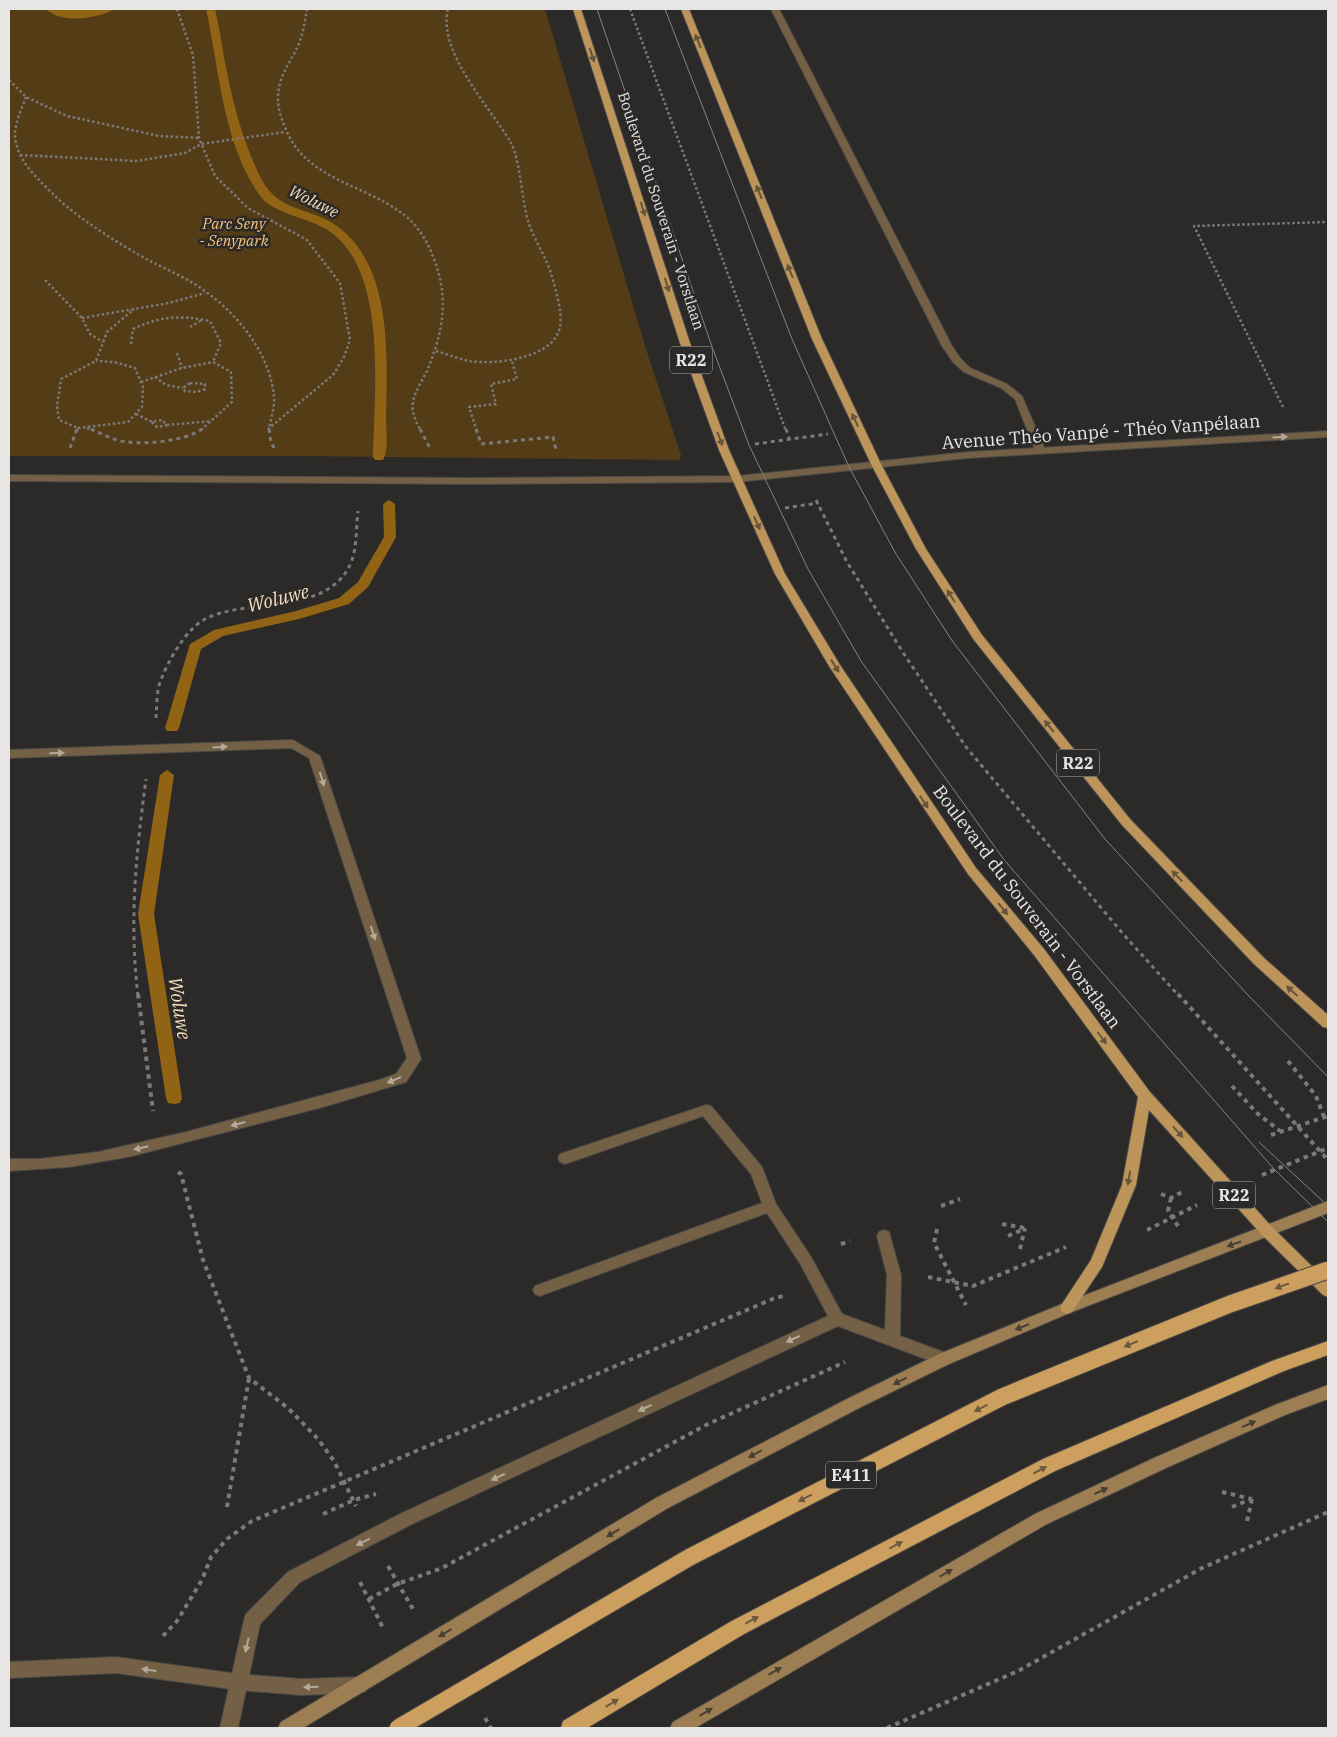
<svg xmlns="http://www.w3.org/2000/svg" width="1337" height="1737" viewBox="0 0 1337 1737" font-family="'IBM Plex Serif',serif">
<rect width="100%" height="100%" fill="#2b2a28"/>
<path fill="#543c17" d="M9,9H545L646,349L681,455L679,460L298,456H9Z"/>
<path fill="#916415" d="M46,9H116C97,18 63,25 46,9Z"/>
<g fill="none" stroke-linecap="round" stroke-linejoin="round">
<path fill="#916415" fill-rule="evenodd" d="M206,9H215C219,25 221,41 224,57C232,99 242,142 262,180C280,214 315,207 341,229C393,272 387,358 386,418C386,430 389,450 383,460H375L373,457C374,395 388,275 332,233C313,218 275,215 261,197C223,146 219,68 206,9Z
M389,500L395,504L396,537L368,587L349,604L299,619L223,636L201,649L179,728L177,731H167L165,728L190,644L214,630L296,611L339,598L358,582L384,537L383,504Z
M167,770L174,775L154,914L182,1098L180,1103L174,1104L168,1103L166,1098L138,914L160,775Z"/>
<g stroke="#494846" stroke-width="2">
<path id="service" d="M771,9H779L952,346L960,358L970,368L1007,384L1022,396L1045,450L1044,452H1036L1035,450L1015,399L1001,388L964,372L953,362L942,346Z
M706,1105L711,1106L762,1167L776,1204L811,1257L842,1314L885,1330L887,1275L877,1236L879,1232L884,1230L889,1232L901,1275L900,1336L949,1354L952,1359L949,1364L944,1366L838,1326L412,1524L300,1582L260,1624L238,1728H220L244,1620L246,1614L288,1572L400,1514L828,1316L801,1265L767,1213L545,1294L540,1296L535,1294L533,1290L535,1286L762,1203L751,1174L703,1116L565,1164L560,1162L558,1158L560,1154Z"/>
</g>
<g stroke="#494846" stroke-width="2">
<path id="minor" d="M1328,431V437L968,458L737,482L471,484L9,481V475L471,478L737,476L968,452Z
M293,740L320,756L421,1059L406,1082L323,1107L128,1157L69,1167L9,1171V1159H39L98,1152L186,1132L379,1080L396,1074L407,1058L309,758L291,748L9,758V750Z
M116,1657L238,1674L301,1679L360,1677L366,1679L369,1685L366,1691L360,1693L301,1695L238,1690L116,1673L9,1678V1662Z"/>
</g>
<g stroke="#494846" stroke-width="2">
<path id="secondary" d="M1328,1201V1213L1072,1312L949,1364L861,1407L668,1508L303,1728H278L281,1722L656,1498L851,1397L939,1354L1062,1304Z
M1328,1385V1399L1285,1415L1166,1468L1047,1524L695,1728H670L673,1722L1035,1514L1154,1458L1275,1405Z"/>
</g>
<g stroke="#494846" stroke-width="2">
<path id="primary" d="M573,9H581L690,343L729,450L785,574L840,665L976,868L1044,949L1150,1092L1273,1228L1328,1282V1297L1323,1295L1263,1236L1149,1110L1136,1185L1102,1267L1072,1312L1067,1314L1062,1312L1060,1308L1062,1304L1091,1260L1122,1185L1138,1097L1034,955L968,874L829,666L775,574L719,450L680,343Z
M681,9H689L822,339L881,464L926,549L982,635L1130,819L1264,958L1328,1015V1028L1323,1027L1254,964L1122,825L974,640L916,549L871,464L812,339Z"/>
</g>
<g stroke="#494846" stroke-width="2">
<path id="trunk" d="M1328,1341V1355L1284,1371L1055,1471L744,1634L587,1728H561L563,1721L730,1622L1043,1459L1272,1361Z"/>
</g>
<path stroke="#7b7a78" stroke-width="2.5" stroke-dasharray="2.5 2.5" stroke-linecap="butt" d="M177,9L193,55L199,138L215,176L248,208L307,240L340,283L350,340L344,357L333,375L268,429
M307,9C305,21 303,34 298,46C290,63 278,77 278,98C278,108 281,118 285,127C305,182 370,184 409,219C423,232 432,251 437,268C449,304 441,337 427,371C422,381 415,391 413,402C411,412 416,422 421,431
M630,9L786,431
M9,80L26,97L67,116L159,136L199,138
M26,97C22,109 14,124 15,137C17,157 31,172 44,185C72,215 110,238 146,259C161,267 178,274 193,283C232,307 270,350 274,397C275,408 270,420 269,431
M20,155L137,161L185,153L201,144L285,132
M45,280L82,318L90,334L103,342
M82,318L169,303L205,293
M190,327L202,320
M131,344L133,329C160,316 181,315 210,321L221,343L213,362
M436,351C447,354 458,359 469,361C494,365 547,359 558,333C565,319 556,291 552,277C547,258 534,240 528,221C522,201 520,159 511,143C491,108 437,52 448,9
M177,353L182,368
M155,377L166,385L183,388
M141,382L182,368L213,362L231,372L232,402L200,431
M190,383L205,384V389L197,392L185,391L183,388Z
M1283,407L1194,226L1328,222
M136,414L152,422L162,420L167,425L212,421
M152,422L157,427L167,425
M78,428L128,422L142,407L143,387L135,368L114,362L96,361
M87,428L94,431
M77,431L78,428L59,420L57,406L61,379L96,361L107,332L134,309
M477,431L469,407L496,404L491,384L517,379L512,361"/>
<path stroke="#7b7a78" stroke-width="3" stroke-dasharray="4 4" stroke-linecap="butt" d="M91,429C99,433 108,437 117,440C138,446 184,442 202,429
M269,429L271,443L275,449
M420,429L431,450
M476,429L481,444L553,437L556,450
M786,429L791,444
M755,444L828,434
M70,448L77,429
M816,500L847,562L902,651L966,747L1124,935L1179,996
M785,508L818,503
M156,718C157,706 156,691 161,680C168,661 186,629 205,619C248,597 331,617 352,560C357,546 356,526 358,511
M138,996C129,919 136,855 146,779"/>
<path stroke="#7b7a78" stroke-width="4" stroke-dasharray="4.5 4.5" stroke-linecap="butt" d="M138,994L153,1111
M1178,994L1328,1160
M1288,1061L1316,1096L1324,1117
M1232,1086L1258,1114L1280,1131
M1271,1135L1328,1116
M178,1172L181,1174L203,1260L249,1378L288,1408L318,1439L334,1461L356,1506
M1262,1175L1328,1148
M1161,1194L1171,1198L1182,1192
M1171,1198L1168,1211L1180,1229
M941,1206L960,1199
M1002,1224L1025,1228
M937,1229L934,1243L966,1305
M1147,1230L1197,1205
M1008,1236L1024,1229
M841,1244L850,1241
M1020,1249L1025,1228
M928,1277L973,1286L1066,1247
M1222,1492L1252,1499
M227,1507L249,1378
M1232,1507L1251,1499
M323,1514L354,1500L376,1494
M1247,1521L1252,1499
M388,1566L414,1611
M360,1582L384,1630
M369,1599L397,1584L442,1568L706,1425L845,1362
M163,1636L177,1621L202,1580L211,1557L227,1539L252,1521L775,1298L787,1295
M485,1718L491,1728
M887,1728L1018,1671L1202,1568L1328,1512"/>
<use href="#service" fill="#746045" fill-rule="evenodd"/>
<use href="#minor" fill="#746045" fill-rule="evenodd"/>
<use href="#secondary" fill="#9d7e52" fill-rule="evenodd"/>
<use href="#primary" fill="#bd955b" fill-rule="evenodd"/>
<use href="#trunk" fill="#cc9f5f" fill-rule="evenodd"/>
<path stroke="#858482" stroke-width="1" d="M597,9L711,344L749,445L808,569L861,661L1005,861L1274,1169L1328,1222
M665,9L792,339L849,467L896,554L953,642L1105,839L1246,993L1328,1077
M1259,1142L1328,1206"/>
<g stroke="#494846" stroke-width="19" stroke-linecap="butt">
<path id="trunk-bridge" d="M398,1728L690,1557L1002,1397L1230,1304L1328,1270"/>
</g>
<use href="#trunk-bridge" stroke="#cc9f5f" stroke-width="17"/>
</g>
<defs><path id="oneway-solid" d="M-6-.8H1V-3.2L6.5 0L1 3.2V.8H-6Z" transform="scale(1.25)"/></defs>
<g fill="#65553c">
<use href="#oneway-solid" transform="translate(698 41) rotate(-112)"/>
<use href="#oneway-solid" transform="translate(592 55) rotate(72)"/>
<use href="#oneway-solid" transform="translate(759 192) rotate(-112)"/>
<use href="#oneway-solid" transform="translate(643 209) rotate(72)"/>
<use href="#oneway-solid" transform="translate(790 271) rotate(-112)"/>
<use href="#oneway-solid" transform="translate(667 285) rotate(73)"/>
<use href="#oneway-solid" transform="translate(855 420) rotate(-115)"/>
<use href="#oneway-solid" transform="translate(720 439) rotate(69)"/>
<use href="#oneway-solid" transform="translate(757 523) rotate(66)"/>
<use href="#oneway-solid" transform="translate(951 596) rotate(-123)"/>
<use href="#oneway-solid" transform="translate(835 666) rotate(58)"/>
<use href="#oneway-solid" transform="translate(1049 726) rotate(-129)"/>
<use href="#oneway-solid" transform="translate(924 802) rotate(57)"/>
<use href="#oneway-solid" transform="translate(1177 876) rotate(-134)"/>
<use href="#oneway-solid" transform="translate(1003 909) rotate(51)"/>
<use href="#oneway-solid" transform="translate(1292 991) rotate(-138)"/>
<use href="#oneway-solid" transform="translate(1102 1038) rotate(53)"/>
<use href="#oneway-solid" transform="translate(1178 1132) rotate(48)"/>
<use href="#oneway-solid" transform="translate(1129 1178) rotate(99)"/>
</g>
<g fill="#b3aa9c">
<use href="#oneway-solid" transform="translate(1280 437) rotate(-3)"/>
<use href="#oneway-solid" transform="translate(220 747) rotate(-3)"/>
<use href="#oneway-solid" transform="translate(57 753) rotate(-2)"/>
<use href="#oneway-solid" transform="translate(322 779) rotate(72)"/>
<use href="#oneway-solid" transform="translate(373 933) rotate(72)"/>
<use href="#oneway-solid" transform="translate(394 1080) rotate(157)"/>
<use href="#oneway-solid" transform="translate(238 1124) rotate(165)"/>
<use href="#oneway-solid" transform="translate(141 1148) rotate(167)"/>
<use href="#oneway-solid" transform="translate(793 1339) rotate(155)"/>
<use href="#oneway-solid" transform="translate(645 1408) rotate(155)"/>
<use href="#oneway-solid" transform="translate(498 1477) rotate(155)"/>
<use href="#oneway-solid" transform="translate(363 1542) rotate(153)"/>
<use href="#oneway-solid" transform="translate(247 1645) rotate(103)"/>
<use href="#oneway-solid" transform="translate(149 1670) rotate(-172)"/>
<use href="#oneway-solid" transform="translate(311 1687) rotate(178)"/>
</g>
<g fill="#483f32">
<use href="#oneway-solid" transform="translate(1234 1244) rotate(161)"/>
<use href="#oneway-solid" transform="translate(1022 1327) rotate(158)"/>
<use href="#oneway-solid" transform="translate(900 1381) rotate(153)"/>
<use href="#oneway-solid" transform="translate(1249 1424) rotate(-24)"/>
<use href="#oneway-solid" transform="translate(755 1454) rotate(152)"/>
<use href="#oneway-solid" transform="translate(1101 1491) rotate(-25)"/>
<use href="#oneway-solid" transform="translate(613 1533) rotate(149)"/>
<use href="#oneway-solid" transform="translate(946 1573) rotate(-30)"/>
<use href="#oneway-solid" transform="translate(445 1633) rotate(149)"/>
<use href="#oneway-solid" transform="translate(775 1671) rotate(-30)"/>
<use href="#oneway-solid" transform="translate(706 1712) rotate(-31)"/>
</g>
<g fill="#6b593e">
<use href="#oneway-solid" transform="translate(1282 1286) rotate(161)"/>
<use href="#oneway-solid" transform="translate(1131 1344) rotate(158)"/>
<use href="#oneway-solid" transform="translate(981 1408) rotate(153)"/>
<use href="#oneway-solid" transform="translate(1040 1470) rotate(-28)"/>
<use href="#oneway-solid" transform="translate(805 1498) rotate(153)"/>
<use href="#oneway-solid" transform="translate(896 1545) rotate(-28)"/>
<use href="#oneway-solid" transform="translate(752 1620) rotate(-28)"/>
<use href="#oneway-solid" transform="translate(612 1703) rotate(-31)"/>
</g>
<g text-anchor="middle" stroke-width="5" stroke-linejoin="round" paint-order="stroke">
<g font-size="15" fill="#e7e6e4" stroke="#2b2a28">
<text transform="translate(661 211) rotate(72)" y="5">Boulevard du Souverain - Vorstlaan</text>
</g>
<g font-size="15" font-style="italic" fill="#f7c47b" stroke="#2b2a28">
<text x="234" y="229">Parc Seny<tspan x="234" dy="17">- Senypark</tspan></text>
</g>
<g font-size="16" font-style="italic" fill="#f8dfbb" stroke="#2b2a28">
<text transform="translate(314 201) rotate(26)" y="6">Woluwe</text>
</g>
<g fill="#2b2a28" stroke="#afaeac" stroke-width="1">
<rect x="670" y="346.5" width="42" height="27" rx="4"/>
<rect x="1057" y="749.5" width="42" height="27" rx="4"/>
<rect x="1213" y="1181.5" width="42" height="27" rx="4"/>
<rect x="826" y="1461.5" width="50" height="27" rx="4"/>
</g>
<g font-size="16" font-weight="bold" fill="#e7e6e4">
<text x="691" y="366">R22</text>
<text x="1078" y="769">R22</text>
<text x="1234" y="1201">R22</text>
<text x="851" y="1481">E411</text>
</g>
<g font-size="18" fill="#e7e6e4" stroke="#2b2a28">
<text transform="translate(1101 432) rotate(-4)" y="6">Avenue Théo Vanpé - Théo Vanpélaan</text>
<text transform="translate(1027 907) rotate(53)" y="6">Boulevard du Souverain - Vorstlaan</text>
</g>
<g font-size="19" font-style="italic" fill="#f8dfbb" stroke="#2b2a28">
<text transform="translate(278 598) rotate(-14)" y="7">Woluwe</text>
<text transform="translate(180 1008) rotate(81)" y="7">Woluwe</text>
</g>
</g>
<rect width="1337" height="1737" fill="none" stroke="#e7e6e4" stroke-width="20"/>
</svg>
